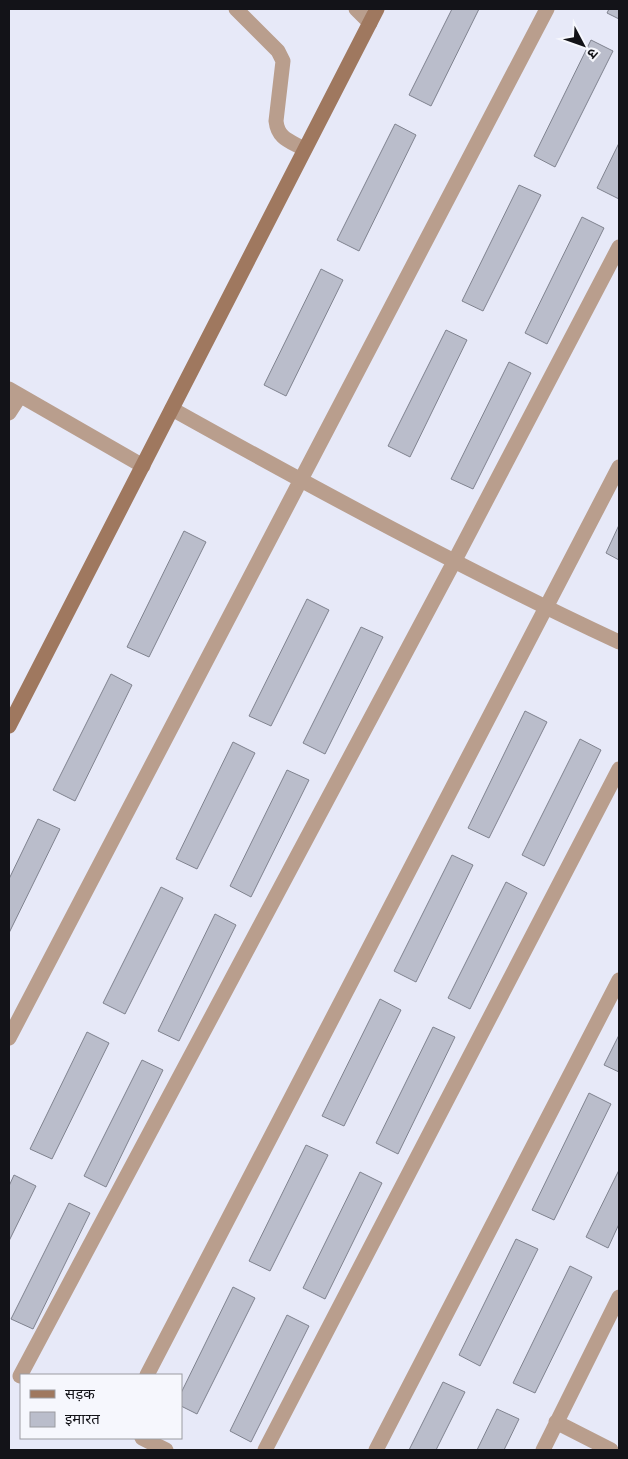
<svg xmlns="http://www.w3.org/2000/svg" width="628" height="1459" viewBox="0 0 628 1459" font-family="'Alegreya Sans','Noto Sans Devanagari',sans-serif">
<rect width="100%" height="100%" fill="#e7e9f8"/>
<path fill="#babdcb" stroke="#80838f" d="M452,9H479L431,106L409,95Z
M609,9H619V19L607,13Z
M591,40L613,51L555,167L534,156Z
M395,124L416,135L359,251L337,240Z
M619,143V199L597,188Z
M519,185L541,195L483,311L462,301Z
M582,217L604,228L547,344L525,333Z
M321,269L343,280L286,396L264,385Z
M446,330L467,340L410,457L388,446Z
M509,362L531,373L473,489L451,479Z
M619,525V560L606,553Z
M184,531L206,542L149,657L127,647Z
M307,599L329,610L271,726L249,716Z
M361,627L383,637L325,754L303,743Z
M111,674L132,685L75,801L53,790Z
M525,711L547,722L489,838L468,828Z
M580,739L601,750L544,866L522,855Z
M233,742L255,753L197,869L176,859Z
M287,770L309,780L251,897L230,886Z
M38,819L60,829L9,933V879Z
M452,855L473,865L416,982L394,971Z
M506,882L527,893L470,1009L448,998Z
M161,887L183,898L125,1014L103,1003Z
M215,914L236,925L179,1041L158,1031Z
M380,999L401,1010L344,1126L322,1116Z
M433,1027L455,1037L398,1154L376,1143Z
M87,1032L109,1043L52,1159L30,1149Z
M619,1035V1072L604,1065Z
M142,1060L163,1070L106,1187L84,1176Z
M589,1093L611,1104L554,1220L532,1210Z
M306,1145L328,1155L270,1271L249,1261Z
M619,1170V1224L608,1248L586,1237Z
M360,1172L382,1183L325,1299L303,1288Z
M14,1175L36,1186L9,1241V1186Z
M69,1203L90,1213L33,1329L11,1319Z
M516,1239L538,1249L480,1366L459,1355Z
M570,1266L592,1277L535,1393L513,1383Z
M233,1287L255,1298L197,1414L181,1406V1393Z
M287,1315L309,1326L251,1442L230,1431Z
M443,1382L465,1392L436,1450H409Z
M497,1409L519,1419L504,1450H477Z"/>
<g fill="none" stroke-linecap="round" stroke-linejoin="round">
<path stroke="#b99e8d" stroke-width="15" d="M236,9L278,51L283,61L276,121C278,139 290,141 304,149
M356,9L370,23
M9,389L143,466
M172,409C319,491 467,571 619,642
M9,413L20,396
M9,1038L547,9
M147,1375L619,467
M20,1376L455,560L619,247
M556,1422L611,1450
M142,1438L166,1450
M265,1450L619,769
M376,1450L619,980
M543,1450L619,1297"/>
<path stroke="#9f785f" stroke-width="15" d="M9,726L377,9"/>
</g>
<rect width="628" height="1459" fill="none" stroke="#131318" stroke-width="20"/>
<rect x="20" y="1374" width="162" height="65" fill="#f6f7fd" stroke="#9b9ca1"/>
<rect x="30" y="1390" width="25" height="8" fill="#9f785f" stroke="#9b9ca1"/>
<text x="65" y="1399" font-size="15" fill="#131318">सड़क</text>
<rect x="30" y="1412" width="25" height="15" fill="#babdcb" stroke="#9b9ca1"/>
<text x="65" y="1424" font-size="15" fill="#131318">इमारत</text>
<g transform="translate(583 45) rotate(131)" stroke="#f6f7fd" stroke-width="4" paint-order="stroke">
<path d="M0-4L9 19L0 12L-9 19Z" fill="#131318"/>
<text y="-8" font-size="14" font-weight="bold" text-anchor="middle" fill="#131318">उ</text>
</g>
</svg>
